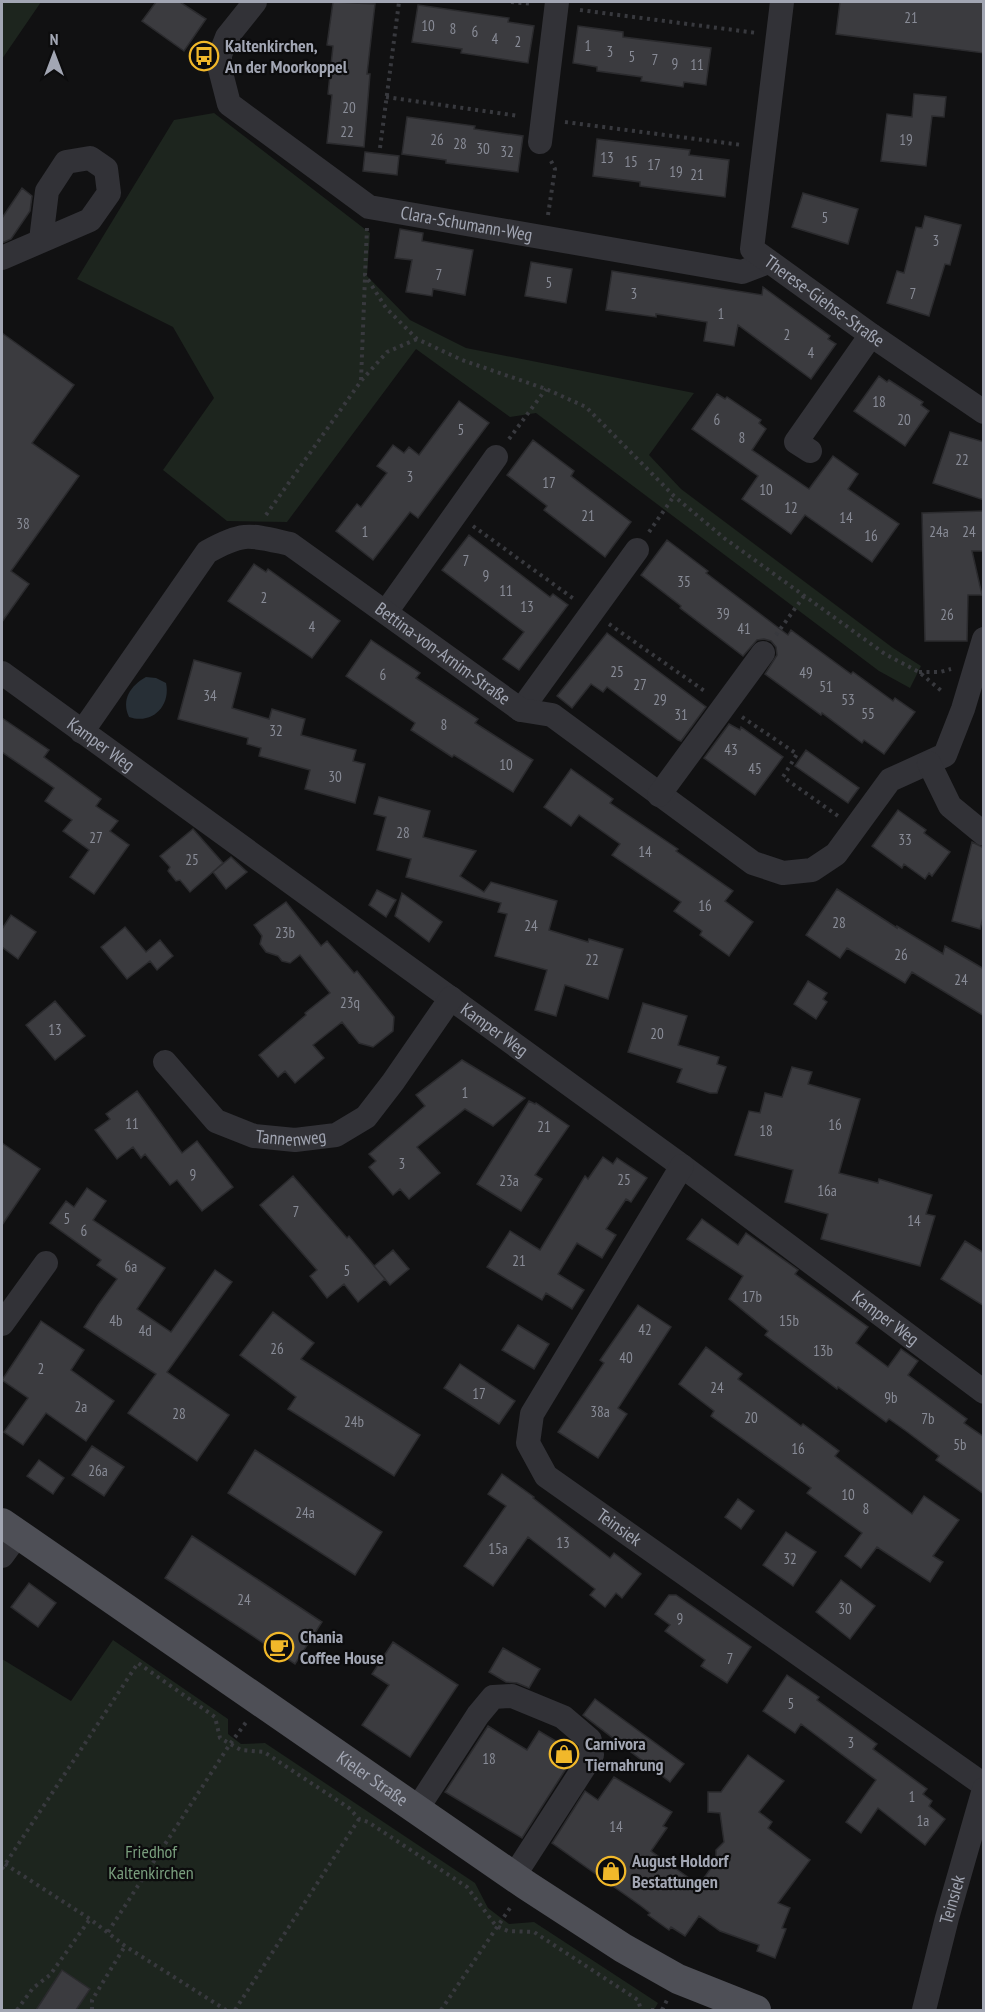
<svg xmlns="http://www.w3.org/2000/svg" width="985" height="2012" viewBox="0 0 985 2012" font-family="'PT Sans Narrow',sans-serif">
<rect width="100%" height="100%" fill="#111112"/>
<path fill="#1d251e" d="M2,2H41L2,59Z
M214,113L370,233L367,276L410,320L466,348L694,393L649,455L681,489L893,648L921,666L910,688L879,671L536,413L510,417L416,349L287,522L227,521L163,470L214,398L173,327L77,279L174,120Z
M113,1640L228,1719V1734L241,1744L265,1743L475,1883L488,1908L509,1924L534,1922L658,2003L654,2010H2V1659L71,1701Z"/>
<path fill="#272f36" d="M146,677L156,678L166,683C171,706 152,725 129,717C121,700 130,686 146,677Z"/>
<path fill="#3b3b3f" stroke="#2b2b2e" stroke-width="1.5" d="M156,2H180L206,19L184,51L142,21Z
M333,2L375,4L367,74H370L364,147L327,143L332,95L328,94L333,46L327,45Z
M840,2H984V53L836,34Z
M418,5L509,18L508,22L534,26L528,63L461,53L462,49L412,42Z
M578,26L623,32V37L711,48L706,85L684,82L683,87L641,81L642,77L597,71V67L573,63Z
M914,94L946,97L944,117L932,116L926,166L881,161L887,114L912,117Z
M407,117L475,126L474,129L523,136L518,172L446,163V160L402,154Z
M597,139L690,150L689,155L729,160L725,197L640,186V182L593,176Z
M365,152L399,156L397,175L363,171Z
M22,188L32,196L30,211L11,239L2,243V218Z
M803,193L858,209L848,244L792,227Z
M925,216L961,225L950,265L945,264L929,316L887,303L897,271L904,273L916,227L922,228Z
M400,229L423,233L422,241L473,250L465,295L433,289L432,296L406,292L412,260L395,258Z
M531,262L572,269L566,303L525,296Z
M612,271L762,295L763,287L830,336L828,339L836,344L811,379L738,325L734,346L704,341L707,322L656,314V317L606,310Z
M2,333L74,385L32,443L79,476L11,571L29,584L2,622Z
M879,376L887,382L889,380L923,402L921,405L929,411L905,446L854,411Z
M717,394L725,399L727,397L761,420L759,423L766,429L752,450L809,489L833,456L858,474L848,489L899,524L872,562L805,515L791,534L742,499L758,476L692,429Z
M459,401L489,423L418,518L410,512L373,560L336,531L357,504L361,507L387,473L377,466L393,445L404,453L409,447L419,455Z
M950,432L984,442V500L933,483Z
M533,440L574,471L571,476L631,522L605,557L544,510L547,506L507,475Z
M984,511V551H972L982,595H968L967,641H925L922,513Z
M469,535L550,597L553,594L568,605L519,670L503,659L524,632L442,570Z
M667,540L708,571L706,573L788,635L791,630L851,674L853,672L893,701L895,698L915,712L884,754L864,740L862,743L822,713L821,715L765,674L777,655L776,647L771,641L764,639L757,640L743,656L680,608L681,606L641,575Z
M254,564L266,572L268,569L340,621L312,658L228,601Z
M607,633L706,707L681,741L678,740L607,687L603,692L591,684L572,708L557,696Z
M371,640L420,673L416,678L478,719L475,723L533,760L513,792L454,755L452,757L411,730L415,723L346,676Z
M194,660L241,673L232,708L269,719L272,709L305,719L301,735L356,750L353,761L365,764L355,803L305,789L310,770L259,756L261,748L247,744L248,738L178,719Z
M2,718L49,750L44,757L101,799L96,806L118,821L110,831L129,845L94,894L70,877L89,850L63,831L72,820L45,801L54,788L2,752Z
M729,724L740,730L741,727L783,757L755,795L704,758Z
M806,750L859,788L848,803L795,766Z
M571,769L613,799L610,803L678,849L676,851L733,891L725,901L753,922L729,956L700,935L702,931L674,911L681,902L612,855L620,844L579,815L571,826L544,807Z
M379,797L430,811L423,837L476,851L460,876L484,892L491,882L557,901L549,930L588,942L589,939L623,949L608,999L565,985L556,1016L535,1010L547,970L495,956L507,914L498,912L501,903L406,877L411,859L377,850L386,817L374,814Z
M898,810L926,830L924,833L950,852L932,876L929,873L925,879L904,864L902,868L872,846Z
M193,829L223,863L190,892L180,880L176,881L168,871L170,867L160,856Z
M972,842L984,848V914L980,929L952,921Z
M231,857L247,872L226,889L213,872Z
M837,889L897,928V926L943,954L945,946L984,969V1016L912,972L905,983L847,948L840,958L806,935Z
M377,890L396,900L386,917L369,905Z
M402,893L442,922L429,942L395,916Z
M286,902L321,946L327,941L354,973L357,971L394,1017L393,1031L373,1047L359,1043L342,1022L313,1045L324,1058L295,1083L285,1071L278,1077L259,1055L306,1015L305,1013L330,993L300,955L290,963L282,961L278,956L266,952L260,944L262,936L254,925Z
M11,915L36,932L18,959L2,947V929Z
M125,927L146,952L160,940L173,956L157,970L150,961L127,979L101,947Z
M808,981L827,993L823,999L827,1002L816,1019L794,1004Z
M55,1001L85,1036L55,1060L26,1025Z
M643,1003L687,1016L678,1045L719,1057L717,1064L726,1067L717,1093H710L677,1082L682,1069L628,1052Z
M462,1060L525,1098L493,1126L465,1109L417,1147L440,1173L409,1199L400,1189L393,1195L369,1167L376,1161L369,1154L425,1106L416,1095Z
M792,1067L812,1072L808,1084L860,1099L839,1173L878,1183L879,1179L932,1195L926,1214L935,1216L920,1266L821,1239L828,1214L785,1202L793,1170L735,1155L749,1111L760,1113L765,1093L782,1097Z
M137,1091L182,1153L197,1141L233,1187L202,1211L177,1180L170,1185L145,1154L141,1158L133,1147L117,1159L95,1130L110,1119L106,1114Z
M529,1101L535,1104L536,1103L569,1126L535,1175L542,1179L521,1211L477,1184Z
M2,1143L40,1169L2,1225Z
M603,1157L613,1164L617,1158L647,1178L631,1202L626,1199L606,1229L616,1235L602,1258L577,1243L558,1274L584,1290L572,1309L546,1293L542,1300L487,1267L510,1231L540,1250L585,1176L588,1179Z
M293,1176L347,1238L349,1236L385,1279L358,1302L344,1284L327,1298L310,1276L317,1270L260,1205Z
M87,1188L106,1201L93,1220L165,1268L137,1309L171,1332L215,1270L232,1282L167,1372L229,1415L197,1461L128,1413L156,1374L84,1327L98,1305L117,1279L97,1265L101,1260L50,1223L66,1201L74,1207Z
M702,1219L738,1245L746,1233L798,1270L795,1274L868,1327L856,1343L888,1367L901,1349L918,1361L908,1375L967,1419L964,1423L984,1437V1494L936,1460L939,1456L906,1431L889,1419L886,1422L838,1387L837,1389L765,1335L768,1331L729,1299L743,1276L687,1239Z
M965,1241L984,1253V1306L941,1279Z
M393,1250L409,1269L390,1285L374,1266Z
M638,1305L671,1327L618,1408L627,1414L598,1458L558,1432L604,1363L600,1360Z
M273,1312L314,1343L301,1359L420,1435L394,1476L288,1409L296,1397L240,1355Z
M41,1321L84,1350L71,1370L114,1401L86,1441L46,1413L23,1445L4,1432L28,1398L2,1380Z
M518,1325L549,1344L534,1369L502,1350Z
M706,1347L742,1374L738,1379L801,1426L803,1424L839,1451L835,1456L912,1514L924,1496L959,1520L933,1556L943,1562L930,1582L877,1547L861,1568L845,1556L862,1533L807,1493L811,1488L711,1416L714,1411L679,1384Z
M460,1364L515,1401L499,1424L444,1388Z
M92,1446L124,1467L104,1496L72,1475Z
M255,1450L382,1532L355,1575L228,1493Z
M39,1460L64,1478L53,1494L27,1476Z
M502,1474L534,1497L533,1498L610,1558L614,1553L641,1574L622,1598L616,1593L605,1607L590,1595L595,1589L528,1537L493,1586L464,1566L506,1506L488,1494Z
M738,1499L754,1511L741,1529L725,1517Z
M786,1532L816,1552L793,1586L763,1565Z
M192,1536L322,1622L295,1664L165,1578Z
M841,1580L875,1606L850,1639L816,1612Z
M29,1583L56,1603L38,1627L11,1607Z
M669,1595H676L751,1647L727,1683L701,1666L705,1660L665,1631L670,1625L655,1614Z
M393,1642L458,1685L410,1757L362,1725L389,1685L372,1674Z
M503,1648L540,1669L529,1688L517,1683L506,1682L489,1672Z
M787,1675L819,1697L817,1700L877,1744L873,1749L927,1789L923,1794L932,1801L929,1806L945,1819L925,1845L878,1808L861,1833L846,1822L876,1780L801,1724L795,1733L763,1711Z
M595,1699L684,1764L670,1782L583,1715Z
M488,1726L527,1750L539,1731L576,1753L522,1838L445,1792Z
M748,1755L784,1781L759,1812L772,1822L768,1828L810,1860L778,1903L790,1908L782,1928L786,1929L775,1958L757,1951L759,1945L720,1931L699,1916L685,1936L671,1927L669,1930L648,1915L650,1913L641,1906L552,1843L585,1791L598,1800L614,1777L672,1812L663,1826L667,1828L651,1851L699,1885L716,1861V1850L724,1842L720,1813L708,1812V1792H721Z
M62,1970L90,1989L76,2010H36Z"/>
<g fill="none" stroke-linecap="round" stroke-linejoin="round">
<path stroke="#38393e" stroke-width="4" stroke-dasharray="3 4.5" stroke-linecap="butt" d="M511,2L533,4
M580,10L757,33
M386,97L519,116
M565,122L742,145
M380,148L399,2
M548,215L555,169L551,161
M367,228L365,275L386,308L417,339L462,360L546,389L586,407L674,496L724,538L885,654L919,672L944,693
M361,380L365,277
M509,439L546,389
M266,515L361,381L387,352L417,339
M473,526L574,599
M649,532L674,496
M609,624L706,692
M776,635L804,596
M919,672H940L951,669
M742,717L797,754L783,777L838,816
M5,1864L90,1919L125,1946L226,2010
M2,1869L138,1663L215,1717L220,1738L241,1750L264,1752L349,1808L359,1819L368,1822L467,1887L496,1926L508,1931L534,1932L638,2000L641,2010
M108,1932L230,1744L247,1721
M17,2010L33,1988L50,1975L90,1919
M92,2010V2000L125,1946
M235,2010L359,1819
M441,2010L512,1905
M651,2010H658
M662,2010L667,2000"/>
<g stroke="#323237" stroke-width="24">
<path id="s1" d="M255,2L227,37L220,55V69L229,104L369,207L742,272L768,262"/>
<path id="s2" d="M782,2L752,249L871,335L984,412"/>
<path d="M540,142L557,2"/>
<path d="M2,258L90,220L109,193L106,169L90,158L66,162L47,191L41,240"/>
<path d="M810,451L796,442L871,335"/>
<path d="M386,612L496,457"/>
<path id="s3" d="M2,673L682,1166L984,1392"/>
<path d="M521,710L637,550"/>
<path id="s4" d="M82,732L207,552C244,531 250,535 290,544L521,710L552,715L753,863L783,873L812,870L836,854L890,780L945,755L963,709L984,639"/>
<path d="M929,763L950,806L984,834"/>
<path d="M659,795L763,653"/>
<path id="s5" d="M165,1062L216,1121L254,1136L295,1140L336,1135L366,1117L393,1082L451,998"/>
<path id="s6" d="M682,1166L532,1414L528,1443L546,1476L984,1785"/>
<path d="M2,1324L46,1263"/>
<path d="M2,1556L18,1534"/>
<path d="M417,1809L478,1715L493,1697L512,1696L563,1717L590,1740L592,1755L514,1876"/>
<path id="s7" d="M924,2010L947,1918L984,1789"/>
</g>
<path stroke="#4e4f56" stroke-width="30" id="s8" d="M2,1523L526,1885L623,1948L678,1979L756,2010"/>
</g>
<defs>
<g id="bus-ring" transform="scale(1.5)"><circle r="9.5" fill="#0c0c0d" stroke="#f1b82a" stroke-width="1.5"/><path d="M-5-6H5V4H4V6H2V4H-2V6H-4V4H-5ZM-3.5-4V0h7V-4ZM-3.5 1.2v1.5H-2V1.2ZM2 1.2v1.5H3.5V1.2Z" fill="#f1b82a"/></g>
<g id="cafe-ring" transform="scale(1.5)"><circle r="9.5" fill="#0c0c0d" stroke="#f1b82a" stroke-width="1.5"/><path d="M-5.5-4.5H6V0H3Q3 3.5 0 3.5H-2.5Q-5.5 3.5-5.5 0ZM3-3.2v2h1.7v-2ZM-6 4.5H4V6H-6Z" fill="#f1b82a"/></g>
<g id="shop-ring" transform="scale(1.5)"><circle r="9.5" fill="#0c0c0d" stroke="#f1b82a" stroke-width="1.5"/><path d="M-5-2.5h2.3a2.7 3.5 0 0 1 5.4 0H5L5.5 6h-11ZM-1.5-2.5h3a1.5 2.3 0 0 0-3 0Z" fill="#f1b82a"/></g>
</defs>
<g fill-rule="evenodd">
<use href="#bus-ring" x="204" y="56"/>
<use href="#cafe-ring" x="279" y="1647"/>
<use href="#shop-ring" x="564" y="1754"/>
<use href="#shop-ring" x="611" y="1871"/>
</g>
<g text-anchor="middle" stroke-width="4.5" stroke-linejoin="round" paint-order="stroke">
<g font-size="15" fill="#888b96">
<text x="911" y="23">21</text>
<text x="428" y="31">10</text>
<text x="453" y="34">8</text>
<text x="475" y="37">6</text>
<text x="495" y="44">4</text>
<text x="518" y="47">2</text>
<text x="588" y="51">1</text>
<text x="610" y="57">3</text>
<text x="632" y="62">5</text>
<text x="655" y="65">7</text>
<text x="675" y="69">9</text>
<text x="697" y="70">11</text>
<text x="349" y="113">20</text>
<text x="347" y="137">22</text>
<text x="437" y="145">26</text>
<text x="906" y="145">19</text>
<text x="460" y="149">28</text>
<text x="483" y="154">30</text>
<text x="507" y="157">32</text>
<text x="607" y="163">13</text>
<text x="631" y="167">15</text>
<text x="654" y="170">17</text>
<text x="676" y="177">19</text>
<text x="697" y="180">21</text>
<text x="825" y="223">5</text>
<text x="936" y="246">3</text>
<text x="439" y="280">7</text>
<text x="549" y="288">5</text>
<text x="634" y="299">3</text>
<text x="913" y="299">7</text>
<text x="721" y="319">1</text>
<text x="787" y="340">2</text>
<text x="811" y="358">4</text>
<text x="879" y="407">18</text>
<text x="717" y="425">6</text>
<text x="904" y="425">20</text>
<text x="461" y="435">5</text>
<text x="742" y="443">8</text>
<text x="962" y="465">22</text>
<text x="410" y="482">3</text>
<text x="549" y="488">17</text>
<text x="766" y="495">10</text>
<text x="791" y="513">12</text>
<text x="588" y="521">21</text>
<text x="846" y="523">14</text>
<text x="23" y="529">38</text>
<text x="365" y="537">1</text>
<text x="939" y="537">24a</text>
<text x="969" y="537">24</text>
<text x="871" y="541">16</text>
<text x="466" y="566">7</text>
<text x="486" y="581">9</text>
<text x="684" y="587">35</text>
<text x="506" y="596">11</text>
<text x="264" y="603">2</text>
<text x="527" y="612">13</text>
<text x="723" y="619">39</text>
<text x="947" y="620">26</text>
<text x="312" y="632">4</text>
<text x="744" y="634">41</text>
<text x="617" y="677">25</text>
<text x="806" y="678">49</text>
<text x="383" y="680">6</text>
<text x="640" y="690">27</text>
<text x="826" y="692">51</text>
<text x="210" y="701">34</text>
<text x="660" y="705">29</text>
<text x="848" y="705">53</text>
<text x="868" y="719">55</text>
<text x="681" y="720">31</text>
<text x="444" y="730">8</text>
<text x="276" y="736">32</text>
<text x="731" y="755">43</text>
<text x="506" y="770">10</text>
<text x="755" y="774">45</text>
<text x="335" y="782">30</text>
<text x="403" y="838">28</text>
<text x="96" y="843">27</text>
<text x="905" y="845">33</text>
<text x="645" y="857">14</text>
<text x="192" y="865">25</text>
<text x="705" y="911">16</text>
<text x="839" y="928">28</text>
<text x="531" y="931">24</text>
<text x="285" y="938">23b</text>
<text x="901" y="960">26</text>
<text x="592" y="965">22</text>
<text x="961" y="985">24</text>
<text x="350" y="1008">23q</text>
<text x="55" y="1035">13</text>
<text x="657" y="1039">20</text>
<text x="465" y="1098">1</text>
<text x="132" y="1129">11</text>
<text x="835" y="1130">16</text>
<text x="544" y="1132">21</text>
<text x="766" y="1136">18</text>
<text x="402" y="1169">3</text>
<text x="193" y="1180">9</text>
<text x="624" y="1185">25</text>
<text x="509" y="1186">23a</text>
<text x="827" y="1196">16a</text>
<text x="296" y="1217">7</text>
<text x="67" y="1224">5</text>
<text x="914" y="1226">14</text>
<text x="84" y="1236">6</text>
<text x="519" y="1266">21</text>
<text x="131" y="1272">6a</text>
<text x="347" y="1276">5</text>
<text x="752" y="1302">17b</text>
<text x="116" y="1326">4b</text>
<text x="789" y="1326">15b</text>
<text x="645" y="1335">42</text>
<text x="145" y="1336">4d</text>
<text x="277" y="1354">26</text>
<text x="823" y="1356">13b</text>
<text x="626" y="1363">40</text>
<text x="41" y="1374">2</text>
<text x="717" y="1393">24</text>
<text x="479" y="1399">17</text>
<text x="891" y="1403">9b</text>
<text x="81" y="1412">2a</text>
<text x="600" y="1417">38a</text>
<text x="179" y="1419">28</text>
<text x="751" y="1423">20</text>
<text x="928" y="1424">7b</text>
<text x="354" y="1427">24b</text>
<text x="960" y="1450">5b</text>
<text x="798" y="1454">16</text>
<text x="98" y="1476">26a</text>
<text x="848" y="1500">10</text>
<text x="866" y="1514">8</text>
<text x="305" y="1518">24a</text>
<text x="563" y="1548">13</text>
<text x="498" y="1554">15a</text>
<text x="790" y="1564">32</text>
<text x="244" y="1605">24</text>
<text x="845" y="1614">30</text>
<text x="680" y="1624">9</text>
<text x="730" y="1664">7</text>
<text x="791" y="1709">5</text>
<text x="851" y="1748">3</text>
<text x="489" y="1764">18</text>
<text x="912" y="1802">1</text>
<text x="923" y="1826">1a</text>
<text x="616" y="1832">14</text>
</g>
<g font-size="18" font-weight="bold" fill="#a2a6b3" stroke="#0c0c0d" text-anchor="start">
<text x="225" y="52">Kaltenkirchen,<tspan x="225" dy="21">An der Moorkoppel</tspan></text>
<text x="300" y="1643">Chania<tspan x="300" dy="21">Coffee House</tspan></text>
<text x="585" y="1750">Carnivora<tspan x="585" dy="21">Tiernahrung</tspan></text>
<text x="632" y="1867">August Holdorf<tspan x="632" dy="21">Bestattungen</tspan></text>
</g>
<g font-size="18" fill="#a2a6b3" stroke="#0c0c0d">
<text dy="6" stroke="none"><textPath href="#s1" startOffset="387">Clara-Schumann-Weg</textPath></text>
<text dy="6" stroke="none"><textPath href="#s2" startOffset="338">Therese-Giehse-Straße</textPath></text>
<text dy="6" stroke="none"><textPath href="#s4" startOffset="494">Bettina-von-Arnim-Straße</textPath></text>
<text dy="6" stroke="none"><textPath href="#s3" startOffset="122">Kamper Weg</textPath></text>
<text dy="6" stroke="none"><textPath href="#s3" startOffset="608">Kamper Weg</textPath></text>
<text dy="6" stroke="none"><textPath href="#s5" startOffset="156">Tannenweg</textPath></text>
<text dy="6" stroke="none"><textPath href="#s3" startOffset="1094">Kamper Weg</textPath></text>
<text dy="6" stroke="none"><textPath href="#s6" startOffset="446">Teinsiek</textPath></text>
<text dy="6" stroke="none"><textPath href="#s8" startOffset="450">Kieler Straße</textPath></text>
<text dy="6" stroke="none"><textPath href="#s7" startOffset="114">Teinsiek</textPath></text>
</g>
<g font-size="18" fill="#799e7d" stroke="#0c0c0d">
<text x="151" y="1858">Friedhof<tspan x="151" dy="21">Kaltenkirchen</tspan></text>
</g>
</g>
<rect width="985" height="2012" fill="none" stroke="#a2a6b3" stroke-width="6"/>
<g transform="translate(54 54)" stroke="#0c0c0d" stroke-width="4.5" paint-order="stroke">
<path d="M0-4.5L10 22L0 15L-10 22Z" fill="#a2a6b3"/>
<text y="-9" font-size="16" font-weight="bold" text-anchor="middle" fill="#a2a6b3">N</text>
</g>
</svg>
